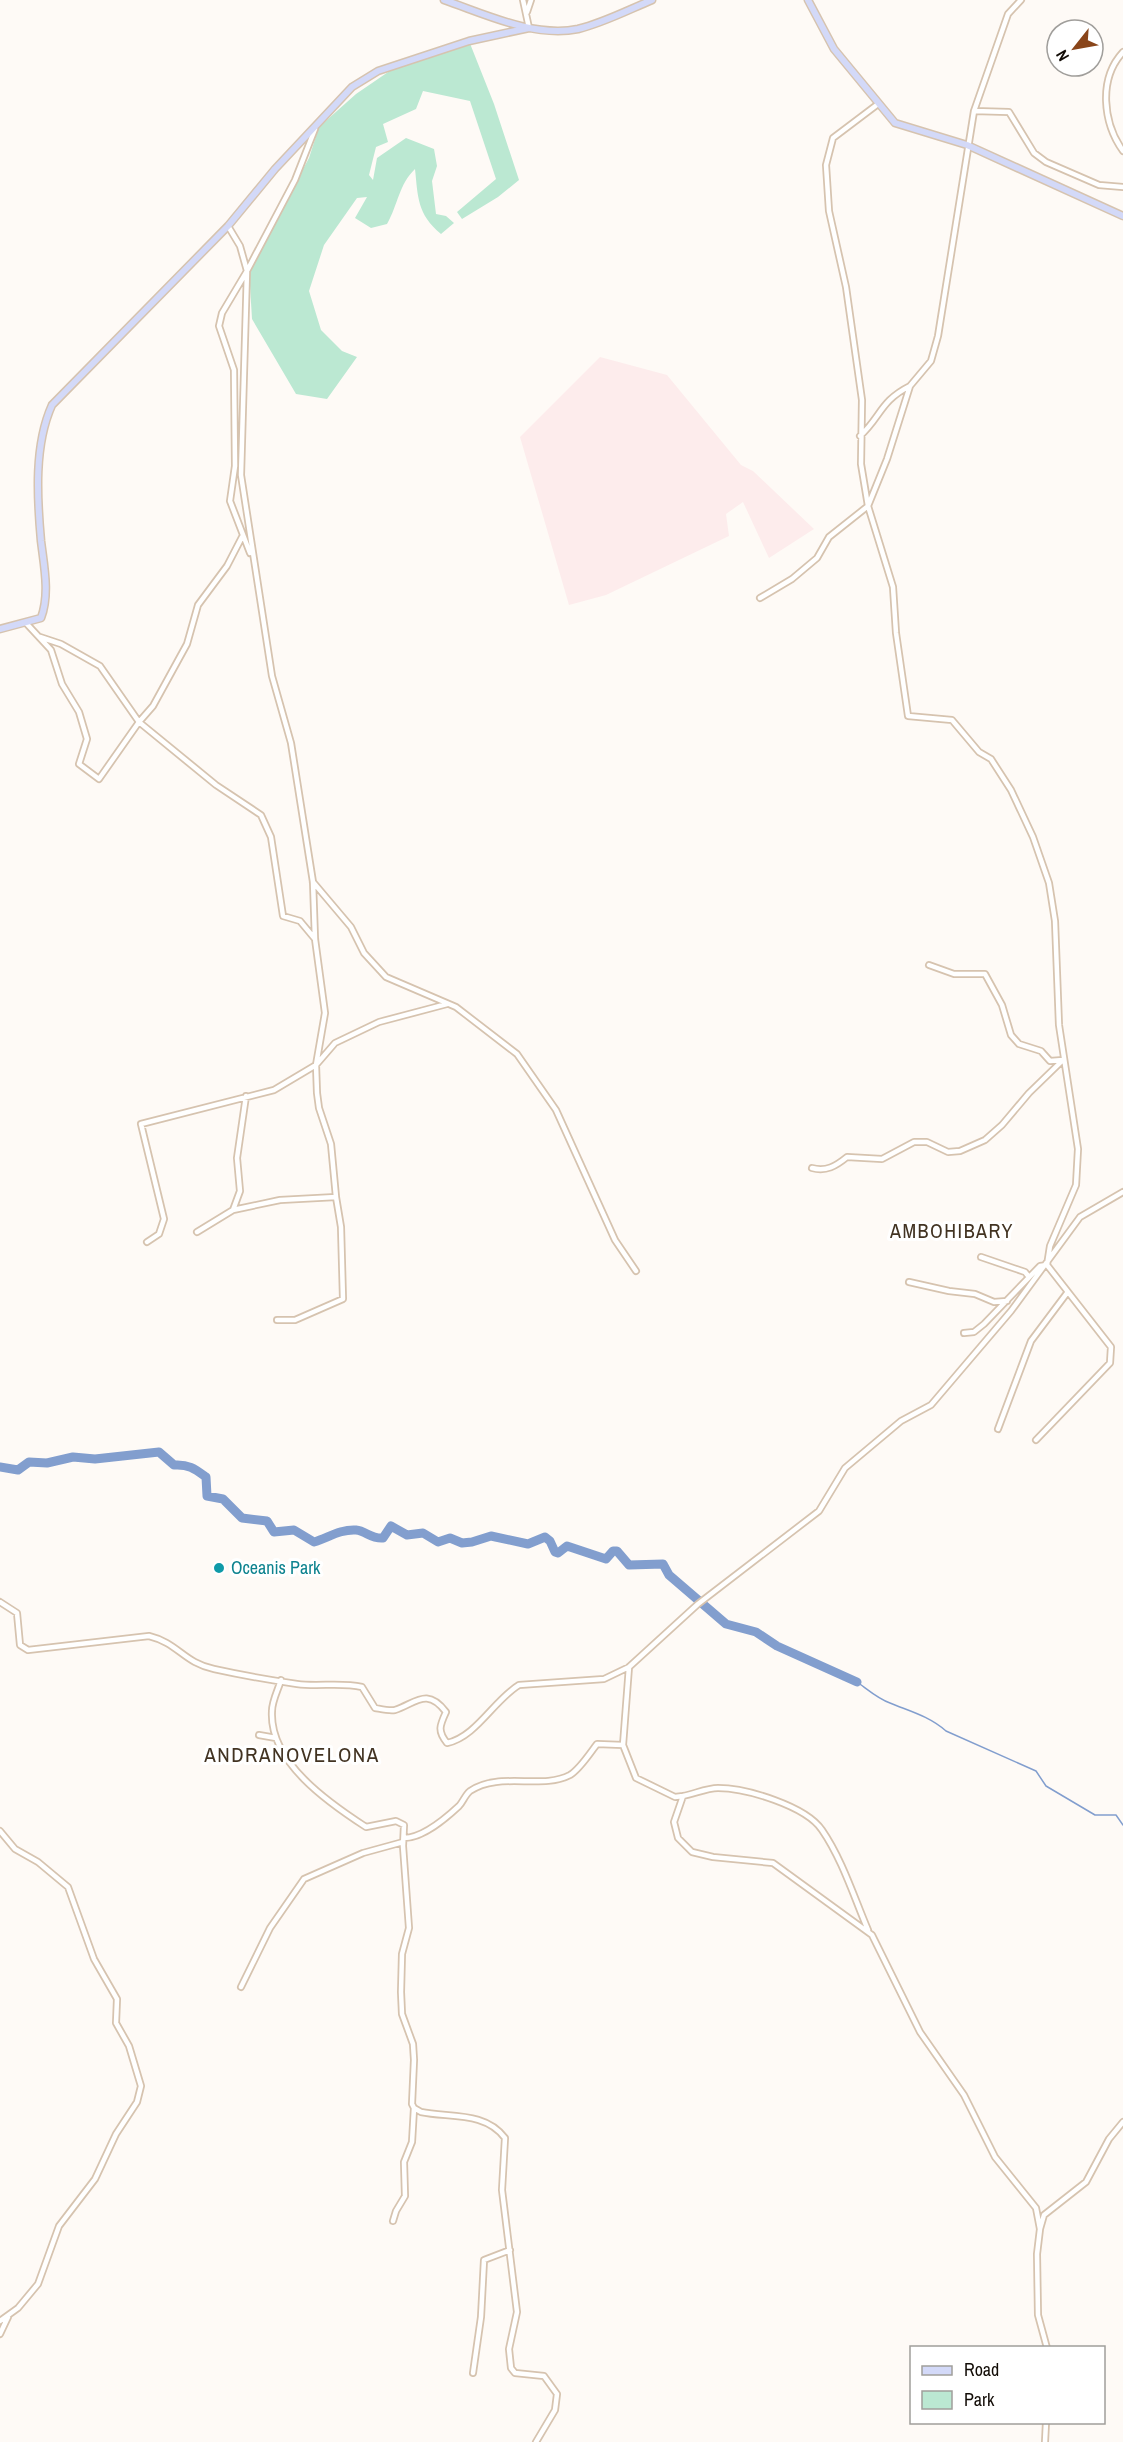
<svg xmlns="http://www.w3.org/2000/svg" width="1123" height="2442" viewBox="0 0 1123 2442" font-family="'Archivo Narrow',sans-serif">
<rect width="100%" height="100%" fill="#fefaf6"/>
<path fill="#fdecec" d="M600,357L667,375L741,465L753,471L814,529L769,558L743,502L726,514L729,536L606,595L569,605L520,437Z"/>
<path fill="#bbe8d2" d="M469,41L494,104L519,180L498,197L462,219L457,212L496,179L470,101L423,91L416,109L383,124L388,142L376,147L369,175L373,180L377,158L406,138L434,149L437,166L432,181L436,214L446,216L454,223L441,234C417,214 418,197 415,169C399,184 398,205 387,224L371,228L355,218L367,197L357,198L324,245L309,291L321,330L342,351L357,357L327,399L296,394L252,319L249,269L309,158L319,127L356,94L394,68Z"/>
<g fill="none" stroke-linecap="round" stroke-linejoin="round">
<path stroke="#829ece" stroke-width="1.5" d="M857,1682C867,1689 878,1699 890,1703C909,1711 929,1716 946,1731L1036,1771L1046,1786L1095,1815H1116L1123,1825"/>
<path stroke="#829ece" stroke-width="9" d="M0,1467L18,1470L29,1462L47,1463L73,1457L95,1459L159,1452L174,1465C189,1464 195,1469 206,1477L207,1496L223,1499L242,1518L267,1521L274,1532L294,1530L314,1542C328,1538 340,1529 356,1530C366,1531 371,1539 383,1538L391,1526L407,1535L423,1533L438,1542L450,1538L462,1543L472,1542L491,1536L528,1544L545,1537L550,1541L555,1552L558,1553L567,1546L606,1559L613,1551H617L629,1565L663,1564L669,1575L726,1624L756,1632L777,1646L857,1682"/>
<g stroke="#d6c3af" stroke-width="8">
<path id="street" d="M523,0L529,28
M1021,0L1008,14L974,111L938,336L931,361L910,386L887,459L868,506L893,587L896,633L908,716L952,720L979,752L991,759L1011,790L1033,837L1049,883L1055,921L1059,1025L1078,1149L1076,1185L1050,1246L1047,1265L1111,1347L1110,1363L1036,1440
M527,12L531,0
M1123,52C1098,79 1103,123 1123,151
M974,111L1009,112L1034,153L1046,162L1099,185L1123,187
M315,129L295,180L247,271L241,475L272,676L291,743L313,882L315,939L325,1013L316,1065L317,1093L319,1108L331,1144L336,1197
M228,226L240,246L247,271L222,313L219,326L234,370L235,466L230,501L250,553
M860,436C881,417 880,401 910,386
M760,598L792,579L817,558L829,537L868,506L861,464L862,400L846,287L829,211L826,165L833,138L878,104
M26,623L51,650L62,684L79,712L87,739L79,764L99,779L139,722L216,785L261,815L271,837L283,916L300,921L315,939
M40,637L61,644L100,666L139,722L153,706L187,644L198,605L227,566L242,537
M313,882L351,927L364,953L386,977L456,1007L517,1054L556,1110L615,1240L636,1271
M929,965L954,974H985L1002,1005L1011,1035L1019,1044L1041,1051L1050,1061L1063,1060
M812,1168C826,1172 836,1166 847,1157L882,1159L914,1142H927L948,1152L960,1151L985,1140L1002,1125L1029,1093L1063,1060
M233,1210L280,1200L336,1197L341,1227L343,1299L295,1320H277
M197,1232L233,1210L240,1191L237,1158L246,1096
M147,1242L159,1234L164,1219L141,1124L274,1090L316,1065L335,1043L379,1022L447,1004
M981,1257L1025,1272L1029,1277
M909,1282L949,1291L975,1294L994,1302L1007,1301
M964,1333L974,1332L984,1324L1040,1266L1047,1265
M998,1429L1031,1341L1067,1293
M0,1602L17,1613L20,1645L28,1650L149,1636C178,1643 184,1663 214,1669C241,1675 270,1680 297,1684C319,1687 340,1682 362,1687L375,1708C381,1709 389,1711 395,1710C416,1703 427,1687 446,1712C440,1725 437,1731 447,1743C476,1737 494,1700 519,1685L604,1679L629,1667L698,1604L819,1511L845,1468L901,1421L931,1405L1011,1311L1080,1217L1123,1192
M629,1667L623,1745L636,1778L675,1797L683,1796L674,1822L678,1838L692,1852L713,1857L773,1863L872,1935L920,2032L964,2095L995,2157L1036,2208L1040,2229L1037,2254L1038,2315L1047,2348
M281,1680C278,1690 272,1701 272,1711C269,1762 329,1803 366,1827L396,1821L404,1825L403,1846L409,1928L402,1954L401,1992L402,2014L413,2044L414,2060L412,2104L414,2108L421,2112C449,2118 485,2111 505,2138L502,2190L517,2312L509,2349L511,2368L515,2373L544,2376L557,2394L555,2410L536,2442
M259,1735L276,1738
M683,1796C694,1794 707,1788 718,1788C746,1788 806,1806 822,1830C842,1859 854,1897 868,1930
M0,1831L15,1849L38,1862L68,1887L94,1959L117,1999L116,2023L129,2046L141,2086L137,2102L116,2134L95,2179L59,2226L38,2284L18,2308L0,2321
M404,1838C423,1838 445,1819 459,1806C463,1802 465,1795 470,1791C499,1771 542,1790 570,1775C580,1769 590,1753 597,1744L623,1745
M241,1987L270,1928L304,1879L363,1853L403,1842
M393,2221L396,2211L405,2196L404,2162L412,2142L414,2108
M1040,2229L1044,2215L1086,2182L1109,2139L1123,2122
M0,2334L8,2317
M473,2373L481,2317L484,2260L510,2250
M1045,2442L1046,2422"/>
</g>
<g stroke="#d6c3af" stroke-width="9">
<path id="secondary" d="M444,0C485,14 534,38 578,29C603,23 628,10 652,0
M808,0L834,49L895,123L967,145L1123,216
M0,629L41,618C50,594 44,566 41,541C37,497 34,445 52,405L228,226L275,169L352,87L378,71L469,41L529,28"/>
</g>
<use href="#street" stroke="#fff" stroke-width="4.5"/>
<use href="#secondary" stroke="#d3d9f8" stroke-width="6"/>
</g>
<circle fill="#0f9aa8" stroke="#fff" stroke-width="2" cx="219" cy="1568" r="6"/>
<g text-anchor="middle" stroke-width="6" stroke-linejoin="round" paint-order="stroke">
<g font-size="18" fill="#0d838f" stroke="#fff" text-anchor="start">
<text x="231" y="1574">Oceanis Park</text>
</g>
<g font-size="20" letter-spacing="1.5" fill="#423322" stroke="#fff">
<text x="952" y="1238">AMBOHIBARY</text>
</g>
<g font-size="21" letter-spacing="1.5" fill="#423322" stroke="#fff">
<text x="292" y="1762">ANDRANOVELONA</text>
</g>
</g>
<rect x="910" y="2346" width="195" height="78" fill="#ffffff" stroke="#a09e9b" stroke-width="1.5"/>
<rect x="922" y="2366" width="30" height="9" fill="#d3d9f8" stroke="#a09e9b" stroke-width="1.5"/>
<text x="964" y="2376" font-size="18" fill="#120c06">Road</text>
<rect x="922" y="2391" width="30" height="18" fill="#bbe8d2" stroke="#a09e9b" stroke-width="1.5"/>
<text x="964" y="2406" font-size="18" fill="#120c06">Park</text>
<g transform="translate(1075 48) rotate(239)"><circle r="28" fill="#ffffff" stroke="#a09e9b" stroke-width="1.5"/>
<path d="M0-4.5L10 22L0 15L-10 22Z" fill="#89451a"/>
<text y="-9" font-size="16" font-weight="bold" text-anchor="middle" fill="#120c06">N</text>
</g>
</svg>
